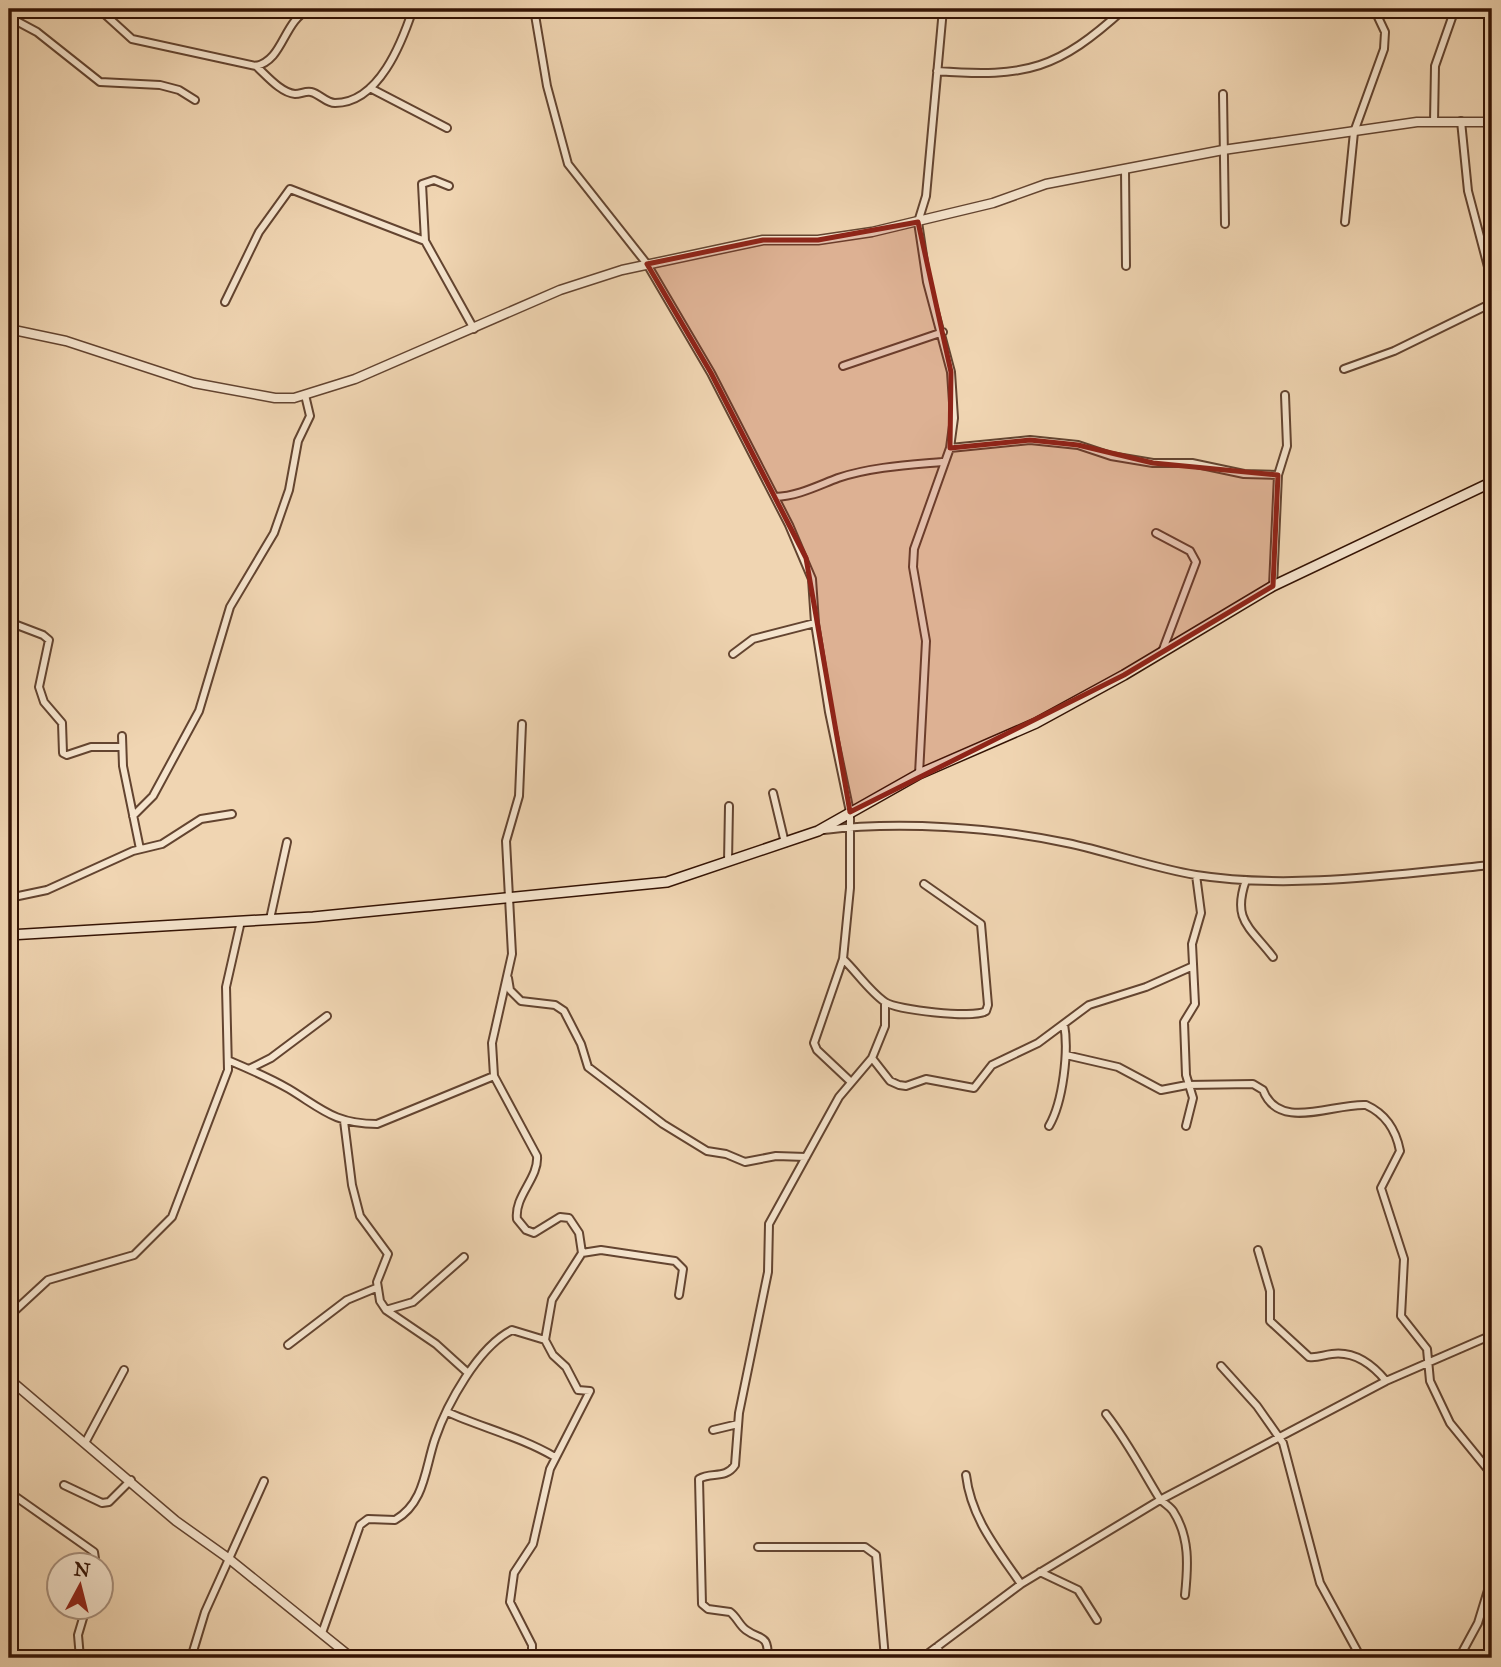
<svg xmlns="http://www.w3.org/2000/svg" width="1501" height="1667" viewBox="0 0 1501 1667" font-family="'IM FELL Great Primer',serif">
<rect width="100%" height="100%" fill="#f0d5b2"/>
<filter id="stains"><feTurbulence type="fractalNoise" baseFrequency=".00286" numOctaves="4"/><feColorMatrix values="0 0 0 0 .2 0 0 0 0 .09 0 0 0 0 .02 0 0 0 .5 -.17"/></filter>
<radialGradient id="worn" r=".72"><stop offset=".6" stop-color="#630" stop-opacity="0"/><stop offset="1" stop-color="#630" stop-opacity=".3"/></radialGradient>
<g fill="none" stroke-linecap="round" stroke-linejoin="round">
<g stroke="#634430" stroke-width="10">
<path id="minor" d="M99,9L132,39L256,66C284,60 283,20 310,9
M534,9L547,86L568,164L647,264L711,373L789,525L812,579L815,623L829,712L850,812V888L843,959L814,1043L817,1050L851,1082
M9,17L37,32L100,82L160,85L179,90L195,100
M256,66C266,75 281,93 295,94C301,94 305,91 311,92C320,94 326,103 335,103C379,103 402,42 413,9
M937,71C1027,78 1058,69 1124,9
M370,88L447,128
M1223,94L1225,224
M1461,121L1468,191L1492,282
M1434,122L1435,66L1455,9
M1125,170L1126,266
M449,186L434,180L422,184L425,241L474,329
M1345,222L1354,132L1384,49L1385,32L1377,15L1367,9
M225,302L259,232L290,189L425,241
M843,366L943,332
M1344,369L1394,351L1492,303
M950,448L1030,440L1078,445L1111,456L1153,463H1192L1244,474L1278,475
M775,497C798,496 817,486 838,478C871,467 908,465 942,462
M1156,533L1190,551L1196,562L1162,652
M1273,586L1278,475L1287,446L1285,395
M9,622L43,635L49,640L39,687L44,702L62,723L63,753L67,755L91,747H121
M733,654L753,639L815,623
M522,724L519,796L506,841L512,954L492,1043L494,1076L537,1156C539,1178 514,1196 517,1219L526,1230L534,1233L560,1217L569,1218L579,1233L582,1253L552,1300L545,1340L553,1355L566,1367L578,1390L590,1391L550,1469L533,1544L514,1573L510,1602L532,1645V1658
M122,736L123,766L140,849
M1490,762H1492
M919,774L926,641L913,567L914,549L950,448L954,418L951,372L927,282L918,222L926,196L943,9
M773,793L785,843
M133,816L153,796L199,711L230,607L274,533L289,490L298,441L310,416L305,395
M824,830C899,821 993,827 1067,843C1110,852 1153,868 1196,875C1291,890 1397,874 1492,865
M728,862L729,806
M1246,880C1232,920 1249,926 1273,957
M9,898L47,890L133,851L162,844L201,819L232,814
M270,919L287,842
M843,959C856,971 869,991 885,1002C897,1010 974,1019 986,1011L988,1005L981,924L924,884
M508,978L510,990L521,1001L555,1005L564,1011L581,1044L588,1067L663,1124L707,1151L726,1154L745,1162L776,1156L806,1157
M1066,1055L1118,1067L1161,1090L1187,1085L1253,1084L1263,1090C1279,1132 1333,1103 1366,1105C1386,1114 1396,1130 1400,1151L1381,1188L1404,1259L1401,1316L1427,1349L1430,1381L1450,1423L1490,1472L1492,1489L1489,1587L1478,1623L1459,1658
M872,1058L890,1081L899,1085L906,1086L926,1079L974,1088L992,1065L1038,1043L1089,1005L1146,987L1191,967
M230,1061C249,1069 270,1078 289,1089C322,1109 335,1124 377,1124L494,1076
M249,1069L271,1058L327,1016
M344,1121L352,1185L360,1216L388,1254L377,1282L380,1301L386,1310L436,1344L468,1373
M1049,1126C1063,1102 1069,1051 1064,1024
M1186,1126L1193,1098L1186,1075L1184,1022L1195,1004L1192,944L1201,913L1196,875
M1258,1250L1270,1291V1321L1309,1357C1318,1358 1323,1355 1332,1354C1355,1351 1372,1364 1386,1381
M582,1253L601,1250L675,1261L683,1269L679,1295
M386,1310L413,1302L464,1257
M9,1316L48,1280L134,1255L172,1217L228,1070L226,987L241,921
M288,1345L347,1300L376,1288
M1221,1366L1257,1406L1283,1443L1320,1583L1361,1658
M447,1412C483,1428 521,1437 555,1457
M1106,1414C1127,1441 1141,1468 1158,1496C1162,1503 1169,1505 1173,1511C1190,1537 1188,1566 1185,1595
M713,1430L738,1424
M85,1443L124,1370
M966,1475C971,1518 997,1549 1021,1584
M64,1485L102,1503L109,1502L131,1480
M9,1492L94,1552L96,1566
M758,1547H865L876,1555L885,1658
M1040,1572L1078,1590L1097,1620
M322,1633L360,1525L368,1519L395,1520C425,1503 425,1468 435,1439C447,1404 478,1347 512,1330L545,1340
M938,1646L940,1658
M80,1658L78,1635L86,1608
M191,1658L205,1612L264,1481
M768,1658C768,1633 761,1641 746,1630C739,1625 737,1617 730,1612L708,1609L702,1604L699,1479C711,1471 725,1480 735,1465L739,1413L768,1272L769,1224L839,1097L872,1058L885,1026V1002
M922,1658L1021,1584L1160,1500L1386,1381L1492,1335"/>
</g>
<g stroke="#634430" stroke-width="11">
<path id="tertiary" d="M9,329L66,341L194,383L275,398H294L355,379L560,290L622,270L763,240H818L872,232L993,203L1046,184L1223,150L1417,122H1492
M9,1379L176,1521L228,1558L352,1658"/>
</g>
<g stroke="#341304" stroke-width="12">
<path id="secondary" d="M9,935L313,917L667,882L818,831L919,774L1036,723L1124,675L1273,586L1492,482"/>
</g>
<use href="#minor" stroke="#f5e4cd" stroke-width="6"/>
<use href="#tertiary" stroke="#f5e4cd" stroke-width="8"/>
<use href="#secondary" stroke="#f5e4cd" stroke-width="9"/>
</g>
<path fill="#8f2418" fill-opacity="0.2" stroke="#8f2418" stroke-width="5" stroke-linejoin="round" d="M918,222L951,372L950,448L1030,440L1078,445L1153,463L1278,475L1273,586L1124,675L850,812L806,558L711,373L647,264L763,240H818Z"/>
<rect width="1501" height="1667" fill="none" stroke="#f0d5b2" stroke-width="35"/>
<rect x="10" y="10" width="1480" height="1646" fill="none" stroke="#341304" stroke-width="3.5"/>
<rect x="18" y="18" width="1466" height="1632" fill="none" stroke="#341304" stroke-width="2"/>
<g transform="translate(80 1586) rotate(7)"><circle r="33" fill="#f5e4cd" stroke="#a8907d" stroke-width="2"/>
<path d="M0-5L12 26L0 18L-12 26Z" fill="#8f2418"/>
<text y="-10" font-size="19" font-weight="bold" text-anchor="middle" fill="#341304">N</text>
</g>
<rect width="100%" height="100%" filter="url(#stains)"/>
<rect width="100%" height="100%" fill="url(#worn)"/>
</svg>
